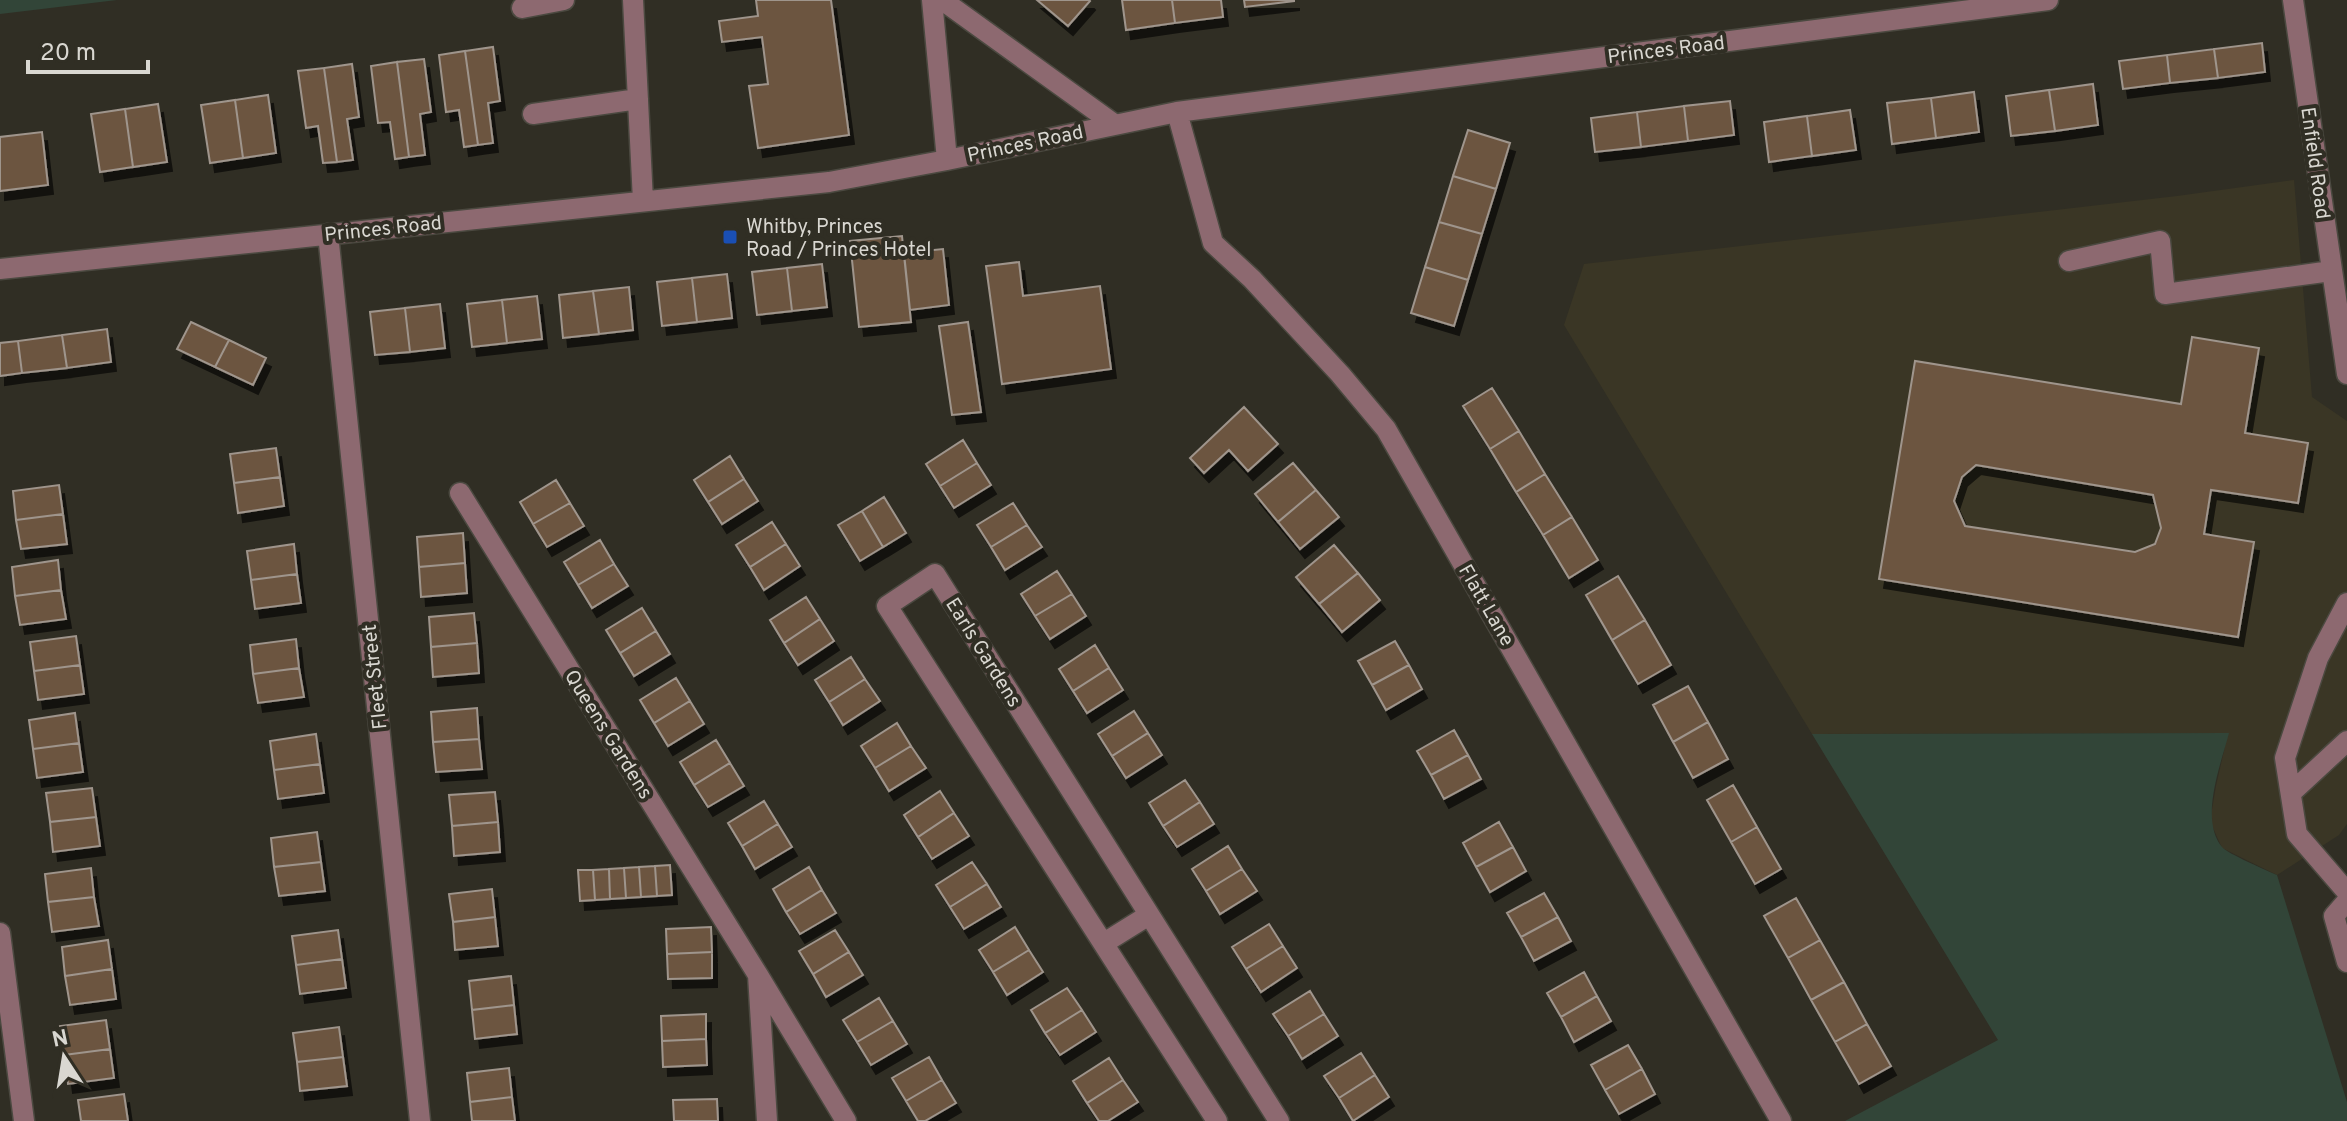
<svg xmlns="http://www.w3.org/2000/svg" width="2347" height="1121" viewBox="0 0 2347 1121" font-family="Overpass,sans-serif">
<defs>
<filter id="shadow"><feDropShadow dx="5" dy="9" stdDeviation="0" flood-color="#0009"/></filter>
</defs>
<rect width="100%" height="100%" fill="#302e24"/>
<path fill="#3a3625" d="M2294,180L2312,397L2347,421V824L2339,835L2277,875L2222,848L2210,821L2216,786L2228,733L1812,734L1564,325L1584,264L2177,196Z"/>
<path fill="#324538" d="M0,0H117L0,14Z
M2229,733C2221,764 2199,819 2222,847C2228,854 2266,870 2277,875L2347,1102V1121H1845L1998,1040L1812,734Z"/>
<path fill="#6c5541" stroke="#9f958c" stroke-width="2" fill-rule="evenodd" filter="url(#shadow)" d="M756,0H831L849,135L758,148L749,86L768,84L762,37L722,42L719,21L758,16Z
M1037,0H1089L1090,1L1068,26Z
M1122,0H1172L1175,23L1126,30Z
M1172,0H1221L1223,17L1175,23Z
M1244,0H1294V1L1245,7Z
M2262,43L2265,72L2218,78L2214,49Z
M493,47L500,101L488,103L493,143L478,145L465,51Z
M2214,49L2218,78L2170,83L2167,55Z
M465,51L478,145L464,147L459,110L446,112L439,55Z
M2167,55L2170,83L2123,89L2119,61Z
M424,59L431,112L420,114L425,155L409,157L397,62Z
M397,62L409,157L395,159L390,122L378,123L371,66Z
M352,64L359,117L347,119L353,160L337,162L324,68Z
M324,68L337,162L323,163L318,126L306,128L298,71Z
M2093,84L2098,125L2055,131L2049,90Z
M2049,90L2055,131L2011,136L2006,96Z
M1974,92L1979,132L1936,138L1931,98Z
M268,95L276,153L243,158L235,100Z
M1931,98L1936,138L1892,144L1887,103Z
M235,100L243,158L210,163L201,105Z
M1730,101L1734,135L1688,141L1684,106Z
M158,104L167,162L133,167L125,109Z
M1684,106L1688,141L1641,147L1637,112Z
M125,109L133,167L100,172L91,114Z
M1850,110L1856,150L1812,156L1807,116Z
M1637,112L1641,147L1595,152L1591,118Z
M1807,116L1812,156L1769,162L1764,122Z
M1468,130L1510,143L1496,189L1453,176Z
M42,132L48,185L0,191V137Z
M1453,176L1496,189L1482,234L1439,222Z
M1439,222L1482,234L1468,280L1425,267Z
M902,236L911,322L859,327L850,241Z
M943,249L949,305L910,310L904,253Z
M1019,262L1023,296L1100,286L1111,369L1002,384L986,266Z
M822,264L827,307L792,311L787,268Z
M1425,267L1468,280L1454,326L1411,313Z
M787,268L792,311L757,315L752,272Z
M727,274L732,318L697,322L692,278Z
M692,278L697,322L662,326L657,282Z
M629,287L633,330L599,334L593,291Z
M593,291L599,334L563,338L559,295Z
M537,296L542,339L507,343L502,300Z
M502,300L507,343L472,347L467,304Z
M440,304L445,348L410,352L405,308Z
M405,308L410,352L375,355L370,312Z
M191,322L229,340L215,367L177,349Z
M968,322L981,412L952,415L939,326Z
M107,329L111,362L67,368L62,335Z
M62,335L67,368L22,373L18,341Z
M2192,337L2259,348L2245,433L2308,443L2298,503L2211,490L2204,534L2254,542L2238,637L1879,579L1915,361L2181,404ZM1976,465L2153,495L2161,528L2155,544L2135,552L1965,526L1954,501L1962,477Z
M229,340L266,358L253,385L215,367Z
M18,341L22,373L0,376V343Z
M1492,388L1519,431L1490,449L1463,406Z
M1244,407L1278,444L1248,471L1229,450L1204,473L1190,458Z
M1519,431L1545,474L1516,492L1490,449Z
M963,440L977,463L940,486L926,464Z
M276,448L280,477L234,483L230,454Z
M730,456L744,479L708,502L694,480Z
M977,463L991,485L954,508L940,486Z
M1293,463L1316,490L1278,522L1255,494Z
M1545,474L1572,517L1543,535L1516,492Z
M280,477L284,506L238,513L234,483Z
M744,479L758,501L722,524L708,502Z
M556,480L570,503L533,524L520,502Z
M59,485L63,514L16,520L13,491Z
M1316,490L1339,517L1300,549L1278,522Z
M884,497L906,533L883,547L862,511Z
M570,503L584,526L547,547L533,524Z
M1013,503L1027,525L991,547L977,525Z
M862,511L883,547L860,561L838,525Z
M63,514L67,544L21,549L16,520Z
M1572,517L1598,560L1569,578L1543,535Z
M772,522L786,544L750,567L736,545Z
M1027,525L1042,547L1005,570L991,547Z
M463,533L465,563L419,567L417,537Z
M600,540L614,564L578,585L564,562Z
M294,544L297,574L251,580L247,551Z
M786,544L800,566L764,590L750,567Z
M1334,545L1358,573L1319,604L1296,577Z
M58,560L61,590L15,596L12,567Z
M465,563L467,593L421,597L419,567Z
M614,564L628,586L592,608L578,585Z
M1057,571L1072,594L1035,616L1021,594Z
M1358,573L1380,600L1342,632L1319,604Z
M297,574L301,603L255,609L251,580Z
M1618,576L1645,620L1612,640L1586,595Z
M61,590L66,619L20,625L15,596Z
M1072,594L1086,616L1050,639L1035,616Z
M806,597L820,619L784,643L770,620Z
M642,608L656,631L620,653L606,630Z
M474,613L477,643L431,647L429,617Z
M820,619L834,641L798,665L784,643Z
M1645,620L1671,665L1638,684L1612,640Z
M656,631L670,654L634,676L620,653Z
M76,636L80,665L34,671L30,642Z
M296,639L299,668L253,674L250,645Z
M1395,641L1409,665L1372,685L1358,661Z
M477,643L479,673L433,677L431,647Z
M1095,645L1109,668L1073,691L1059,669Z
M851,657L865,679L829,702L815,680Z
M80,665L84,694L38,700L34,671Z
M1409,665L1422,689L1386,710L1372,685Z
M299,668L304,697L258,703L253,674Z
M1109,668L1123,690L1087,713L1073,691Z
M676,678L690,701L654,723L640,700Z
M865,679L880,701L843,725L829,702Z
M1688,686L1708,722L1673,742L1653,705Z
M690,701L704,724L668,746L654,723Z
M477,708L479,739L433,742L431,712Z
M1134,711L1148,733L1112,756L1098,734Z
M75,713L79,743L33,749L29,720Z
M1708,722L1728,759L1693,778L1673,742Z
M897,723L911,746L875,768L861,746Z
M1454,730L1468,755L1431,775L1417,751Z
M1148,733L1162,755L1126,778L1112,756Z
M316,734L320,764L274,770L270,741Z
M479,739L482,769L436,772L433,742Z
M716,740L730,763L694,785L680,762Z
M79,743L83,772L37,778L33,749Z
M911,746L926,768L889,791L875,768Z
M1468,755L1481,779L1444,799L1431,775Z
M730,763L744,786L708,807L694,785Z
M320,764L324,793L278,799L274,770Z
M1185,780L1200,802L1163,826L1149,803Z
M1733,785L1757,827L1731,842L1707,800Z
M92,788L96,817L50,822L46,793Z
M940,791L954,813L918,837L904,815Z
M495,792L498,822L452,826L449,795Z
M764,801L778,824L742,846L728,823Z
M1200,802L1214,824L1177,847L1163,826Z
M954,813L969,836L932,859L918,837Z
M96,817L100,846L53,852L50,822Z
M498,822L500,852L454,856L452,826Z
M1499,822L1513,847L1476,867L1463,843Z
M778,824L792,847L755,869L742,846Z
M1757,827L1781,869L1755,884L1731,842Z
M317,832L321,862L274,867L271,838Z
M1228,846L1242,869L1206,891L1192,869Z
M1513,847L1526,871L1490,892L1476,867Z
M321,862L325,891L279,896L274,867Z
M972,862L987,884L950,907L936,885Z
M670,865L672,895L657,896L655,866Z
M655,866L657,896L641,897L639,867Z
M639,867L641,897L626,898L624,868Z
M809,867L822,890L786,912L773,889Z
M91,868L94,897L48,902L45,874Z
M624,868L626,898L610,899L609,869Z
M609,869L610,899L595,900L593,870Z
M1242,869L1257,891L1220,914L1206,891Z
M578,870H593L595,900L580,901Z
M987,884L1001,907L964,929L950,907Z
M492,889L495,917L453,922L449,894Z
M822,890L836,913L800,934L786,912Z
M1544,893L1558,917L1521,937L1507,913Z
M94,897L99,926L52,932L48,902Z
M1796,898L1820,940L1788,958L1764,916Z
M495,917L498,946L455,950L453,922Z
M1558,917L1571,941L1534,961L1521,937Z
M1269,924L1283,946L1246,969L1232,947Z
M711,927L712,952L667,954L666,929Z
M1015,927L1029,950L993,972L979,950Z
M338,930L342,959L296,965L292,936Z
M835,930L849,952L813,974L799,951Z
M108,940L112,969L65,976L62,947Z
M1820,940L1844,982L1811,1000L1788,958Z
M1283,946L1297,968L1261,992L1246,969Z
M1029,950L1043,972L1007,995L993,972Z
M712,952V978L668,979L667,954Z
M849,952L863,975L826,997L813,974Z
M342,959L346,988L300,994L296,965Z
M112,969L116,999L70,1005L65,976Z
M1584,972L1597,996L1561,1017L1547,993Z
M511,976L514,1005L472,1010L469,981Z
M1844,982L1867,1024L1835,1042L1811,1000Z
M1067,988L1082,1010L1045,1033L1031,1010Z
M1310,991L1324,1014L1288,1036L1273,1014Z
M1597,996L1611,1021L1574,1042L1561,1017Z
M879,998L893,1021L857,1042L843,1020Z
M514,1005L517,1034L475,1039L472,1010Z
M1082,1010L1096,1032L1060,1055L1045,1033Z
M706,1014V1039L662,1041L661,1016Z
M1324,1014L1338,1036L1302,1059L1288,1036Z
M106,1020L110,1049L64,1055L60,1026Z
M893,1021L907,1044L871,1065L857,1042Z
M1867,1024L1891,1066L1859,1084L1835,1042Z
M339,1027L343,1057L297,1062L293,1033Z
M706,1039L707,1065L663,1067L662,1041Z
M1628,1045L1642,1069L1605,1090L1591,1065Z
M110,1049L114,1078L68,1084L64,1055Z
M1361,1053L1375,1075L1339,1098L1324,1076Z
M343,1057L347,1086L300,1091L297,1062Z
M929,1057L942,1080L906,1101L892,1078Z
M1109,1058L1123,1080L1087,1103L1073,1081Z
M509,1068L512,1097L470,1102L467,1073Z
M1642,1069L1655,1094L1619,1114L1605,1090Z
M1375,1075L1389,1097L1353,1121L1339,1098Z
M942,1080L956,1103L925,1121H918L906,1101Z
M1123,1080L1138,1102L1108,1121H1099L1087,1103Z
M124,1094L128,1121H81L78,1100Z
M512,1097L515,1121H472L470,1102Z
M717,1099L718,1121H674L673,1100Z"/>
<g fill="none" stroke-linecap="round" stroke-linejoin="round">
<g stroke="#4b4940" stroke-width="23">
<path id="minor" d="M633,0L643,201
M932,0L947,160
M942,0L1114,124
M2293,0L2347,374
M522,8L564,0
M1177,112L1213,243L1252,279L1340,374L1386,429L1781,1121
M533,114L638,99
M328,234L420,1121
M2069,261L2160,241L2165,294L2331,271
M0,269L829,182L947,160L1177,112L2048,0
M460,493L758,975
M2347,603L2318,658L2285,758L2297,834L2347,892
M2291,793L2347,741
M2347,901L2334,916L2347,962
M0,933L24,1121
M1104,943L1149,915
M767,1121L758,975L846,1121
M1217,1121L887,606L935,574L1279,1121"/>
</g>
<use href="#minor" stroke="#8d6970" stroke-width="20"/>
</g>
<rect fill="#1a4fb4" stroke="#302e24" stroke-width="3" x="722" y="229" width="16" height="16" rx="4"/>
<g text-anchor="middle" stroke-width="8" stroke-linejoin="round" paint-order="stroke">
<g font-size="20" fill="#d9d7d1" stroke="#302e24">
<text transform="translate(1666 49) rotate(-7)" y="7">Princes Road</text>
<text transform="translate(1025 143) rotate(-12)" y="7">Princes Road</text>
<text transform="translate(2316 163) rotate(82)" y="7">Enfield Road</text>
<text transform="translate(383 228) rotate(-6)" y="7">Princes Road</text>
<text transform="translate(1487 605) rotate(60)" y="7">Flatt Lane</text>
<text transform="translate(984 652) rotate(58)" y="7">Earls Gardens</text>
<text transform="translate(374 677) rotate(-96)" y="7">Fleet Street</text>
<text transform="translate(609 734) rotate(58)" y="7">Queens Gardens</text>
</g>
<g font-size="20" fill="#d9d7d1" stroke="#302e24" text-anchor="start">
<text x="746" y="233">Whitby, Princes<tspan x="746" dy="23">Road / Princes Hotel</tspan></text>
</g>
</g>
<g transform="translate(64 1057) rotate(348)" stroke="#302e24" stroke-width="6" paint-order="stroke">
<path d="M0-6L14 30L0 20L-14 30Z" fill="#d9d7d1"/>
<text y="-12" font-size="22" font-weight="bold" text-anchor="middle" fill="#d9d7d1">N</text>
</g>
<path d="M28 60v12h120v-12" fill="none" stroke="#d9d7d1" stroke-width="4"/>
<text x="40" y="60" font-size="24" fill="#d9d7d1" stroke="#302e24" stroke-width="6" paint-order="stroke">20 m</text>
</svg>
